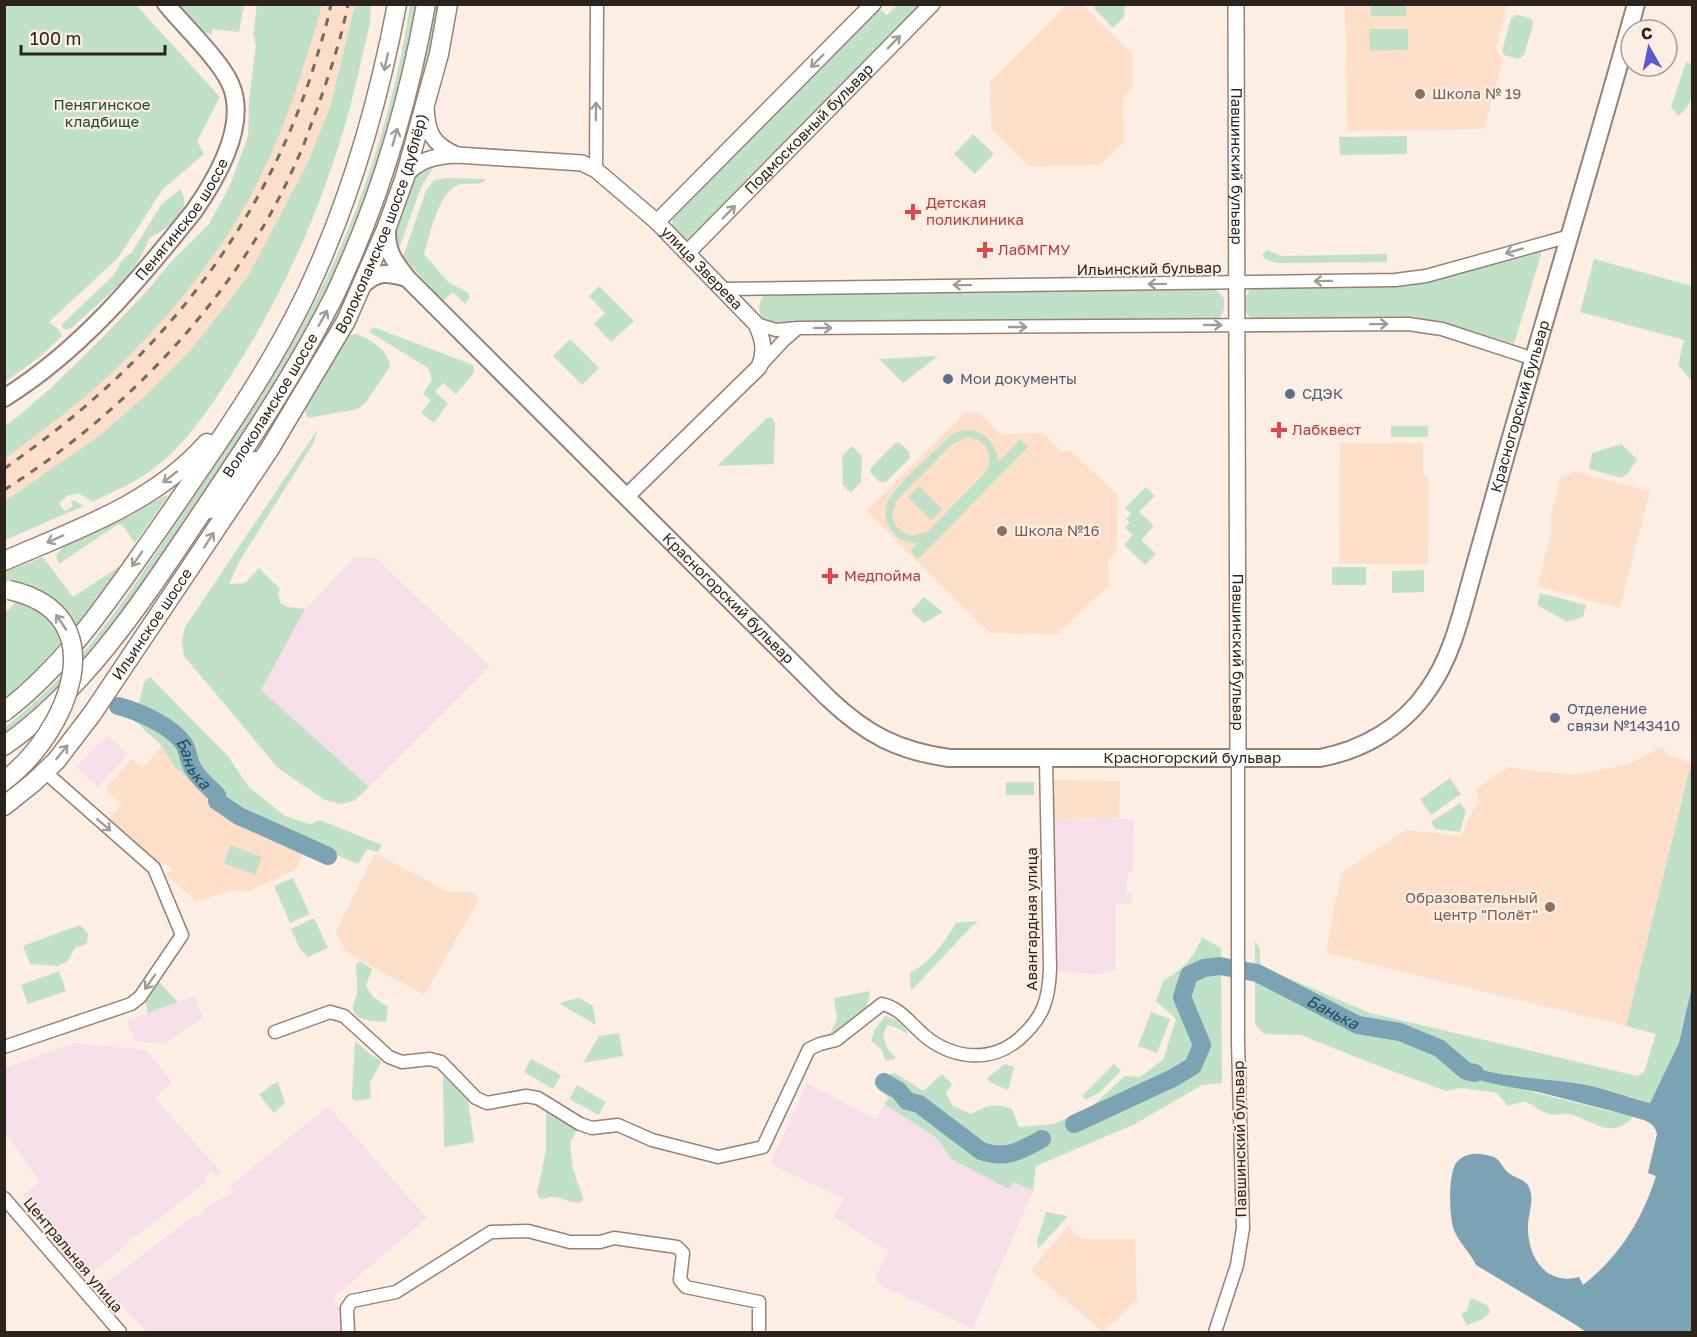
<svg xmlns="http://www.w3.org/2000/svg" width="1697" height="1337" viewBox="0 0 1697 1337" font-family="'Golos Text',sans-serif">
<rect width="100%" height="100%" fill="#fdeee3"/>
<path fill="#fddec8" d="M322,5H355L330,107L308,162L248,276L195,345L146,395L99,436L5,501V459L56,421L99,385L139,347L187,290L238,216L304,68Z
M1066,5L1084,6L1133,55V87L1123,97L1124,142L1100,165L1028,166L991,129L990,82Z
M1345,5H1507L1496,50L1503,59L1484,129L1347,131Z
M966,412L979,413L1001,434L1043,433L1061,451H1071L1118,495L1117,551L1108,560L1109,585L1057,634L990,633L866,511Z
M1340,443H1423V473L1429,480L1428,564H1339Z
M1575,472L1650,491L1620,608L1537,586L1552,529L1550,521L1561,476Z
M162,746L174,766L247,826L303,854L296,870L247,892L232,890L196,902L166,874L172,869L165,863L157,864L107,820L122,804L105,789L132,759L143,768Z
M1662,747L1668,756L1692,763L1626,1026L1326,953L1341,873L1406,830L1461,836L1474,808L1480,803L1476,789L1509,767L1533,771L1577,775L1629,764Z
M1053,780L1120,781L1119,818L1054,820Z
M375,853L448,892H469L480,898L424,995L346,952L336,931Z
M1068,1226L1082,1239H1135L1137,1300L1103,1332L1031,1270Z"/>
<path fill="#f7dfea" d="M355,557L376,558L490,666L369,787L261,690L305,609Z
M107,735L128,754L98,787L76,767Z
M1100,818L1134,819L1133,872H1128L1126,893L1132,894V904H1115V970L1096,975L1055,970L1054,820H1097Z
M195,996L203,1018L164,1044L135,1042L127,1021Z
M75,1043L147,1050L171,1081L170,1085L155,1098L221,1172L216,1176L211,1171L205,1176L207,1181L138,1235L131,1236L129,1242L87,1278L22,1195L40,1182L4,1131L5,1068Z
M807,1083L876,1119L884,1104L938,1139L951,1159L1010,1188L1012,1182L1033,1191L973,1329L881,1285L875,1278L889,1251L833,1217L844,1199L770,1164Z
M328,1106L427,1218L332,1299L346,1311L344,1332H147L102,1286L193,1216H199L209,1205L235,1192L230,1186Z"/>
<path fill="#c1e0c8" fill-rule="evenodd" d="M5,4L136,5L220,97L197,141L204,154L163,189L118,258L49,322L59,330L62,336L41,356L5,382Z
M1098,4L1125,5L1124,17L1113,28L1094,8Z
M179,5H244L239,32L212,29V35C196,30 189,17 179,5Z
M257,5H322C305,66 286,126 257,184C227,242 185,298 140,345C99,389 52,424 5,459V426L21,414L52,387L104,336L146,292L172,261L209,224L230,185L248,136L249,101L256,45L253,35Z
M355,5H371L370,23C359,70 349,118 333,163C307,241 271,315 226,383C204,416 182,449 149,472C132,484 112,492 93,502L78,493L67,496L59,503L65,511L73,506L71,502L74,500L84,506L5,540V501L99,436L146,395L195,345L248,276L308,162L330,107Z
M410,5H416C401,106 369,206 324,298C289,370 242,437 197,503C153,568 111,635 56,692C40,708 21,722 5,737L4,728C30,707 55,684 77,660C118,613 151,560 185,509C232,440 279,371 317,297C363,207 395,105 410,5Z
M435,5H441L437,32L392,197L336,327L297,387C322,341 347,295 367,247C400,170 422,87 435,5Z
M897,5H925L689,240L684,239L672,227L673,216L879,8L887,15Z
M1371,5H1406V16H1371Z
M1518,15L1532,19L1533,25L1524,55L1518,59L1504,55L1502,51L1511,19L1515,15Z
M1369,29H1408V50L1370,51Z
M1686,62L1692,64C1693,86 1697,102 1678,116L1671,107Z
M973,134L994,154L975,174L954,154Z
M1407,136V154L1340,155L1339,137Z
M435,165L421,187L398,252L392,238L413,179L420,170Z
M447,178L486,179L485,181C476,187 467,181 458,185C438,192 430,236 424,254L449,283L469,293V298L465,304L453,292L443,301L403,257L426,191L434,180Z
M180,189C196,209 165,231 149,238C137,277 100,300 72,328L65,330L61,325L113,276L123,259L132,252L161,205Z
M1543,248L1514,344L1442,322L1420,319H1257L1251,318C1242,312 1245,297 1250,289L1255,287L1396,284Z
M1267,250L1281,256L1387,254V262L1276,263L1266,259L1262,255Z
M1594,259L1692,286V381L1678,365L1684,340L1580,312Z
M599,286L634,321L611,342L594,324L605,313L589,296Z
M1214,288L1224,298C1224,309 1225,315 1215,321L771,324L764,322C757,312 757,297 769,292Z
M373,327L473,365L474,373L456,394L443,383L435,392L448,403L434,423L421,413L431,400L423,394L432,380L428,368L369,332Z
M356,334C370,339 390,351 390,367L366,402L358,409L308,418L305,412L306,406L344,342L350,335Z
M570,339L599,368L582,385L553,356Z
M938,356L903,383L879,359Z
M771,417L775,423L774,464L717,466L767,418Z
M1391,426H1428V437H1391Z
M318,429L313,444L239,562L229,584L245,583L259,568L280,589L278,594L281,604L288,607L305,609L261,690L369,787L354,801L341,804L325,800L278,768L184,656L182,641L185,627Z
M965,430C985,430 996,443 998,462L1020,440L1028,447L918,559L911,551L918,543C907,543 896,539 890,529C885,521 884,510 888,501C895,486 933,453 947,439L955,433ZM966,437C985,438 995,454 986,472L927,532L913,536L902,532L896,526L892,516L896,501L952,444Z
M895,443H900L909,452L910,458L886,482H880L871,473L870,469Z
M1621,444L1637,459L1629,472L1622,478L1589,469L1592,453Z
M852,446L862,456L861,482L851,493L843,485L842,456Z
M919,486L942,509L931,520L908,497Z
M1146,487L1155,496L1139,512L1154,526L1141,540L1156,554L1145,565L1124,545L1133,535L1125,528L1130,523L1126,519L1131,513L1125,508Z
M166,495L168,496L135,543L122,525L118,524L59,564L56,556L62,548L134,514Z
M43,557L73,597L120,566C85,614 50,661 5,699L4,612L10,609L16,601L5,583V572Z
M1332,567H1366V585H1332Z
M1424,570V592L1392,593V571Z
M1540,593L1586,605L1583,617L1567,622L1537,605Z
M924,597L943,612L924,623L911,611Z
M150,677L227,755L249,787L285,816L310,824L320,820L382,845L378,852L367,849L358,864L270,826H247L215,802L174,766L162,746L135,721L144,682Z
M1692,760V986L1679,1043L1650,1103C1625,1096 1600,1086 1574,1083C1538,1077 1490,1078 1457,1060L1466,1074L1487,1081L1633,1117C1610,1141 1594,1120 1569,1114C1563,1113 1556,1116 1550,1114C1542,1113 1532,1105 1525,1101L1508,1106L1497,1093L1461,1088L1446,1091L1368,1062L1301,1035L1264,1034L1255,1024V941L1260,949V966L1370,1013L1637,1076L1644,1072L1656,1034L1626,1026Z
M1450,778L1461,794L1431,815L1420,799Z
M1006,782H1034V795H1006Z
M1460,803L1466,811L1460,832L1435,829L1431,822Z
M230,845L262,857L255,875L224,863Z
M293,878L310,914L290,923L274,886Z
M314,918L328,948L308,957L300,949L291,929Z
M978,921L970,928L911,991L910,973C931,962 944,943 956,923Z
M80,925L88,934L87,944L75,948L67,962L57,966L30,964L23,946Z
M1202,937L1221,948L1222,1083L1202,1085L1135,1124L1036,1166L1033,1191L1013,1182L1009,1189L951,1159L938,1139L884,1104L889,1098L879,1090L877,1078L895,1073L923,1091L942,1074L952,1084L946,1093L952,1105L971,1114C987,1105 994,1103 1012,1109L1019,1127L1053,1124L1090,1108L1125,1076L1140,1077L1163,1060L1176,1019L1156,1001L1163,981C1184,968 1193,959 1202,937Z
M360,961L372,969L366,986L373,997L388,1007L386,1022C375,1021 354,1022 353,1008C353,1003 356,998 357,994C358,984 356,974 356,964Z
M59,971L66,991L28,1004L21,985Z
M158,981L178,1002L148,1013L145,999Z
M870,991L867,1006L839,1031L830,1034L837,1019L834,998Z
M579,998L593,1006L596,1025L560,1004L562,1002Z
M1151,1012L1170,1019L1157,1053L1138,1046Z
M885,1016C894,1018 905,1025 908,1034L895,1027L887,1025L883,1035L887,1048L896,1058L886,1061L881,1049L871,1041L874,1031Z
M619,1033L623,1056L583,1063L599,1036Z
M355,1041L370,1054L382,1061L370,1082L371,1097L368,1099L356,1101L352,1098V1093Z
M531,1059L561,1075L553,1089L524,1072Z
M1005,1064L1014,1067L1008,1090L990,1082L987,1078Z
M1114,1064L1121,1071L1101,1091L1086,1100L1082,1096Z
M443,1075L468,1100L474,1142L444,1147Z
M278,1082L285,1103L274,1113L259,1095L271,1085Z
M577,1085L606,1102L599,1115L569,1099Z
M546,1111L578,1127L570,1143L573,1169L583,1198L582,1202C571,1205 564,1197 553,1197C547,1197 545,1200 539,1198L537,1193L546,1150Z
M1046,1212L1068,1216L1038,1249L1037,1241Z
M1470,1299L1476,1300L1488,1306L1490,1313L1481,1320L1467,1325L1461,1314L1467,1311Z"/>
<path fill="#7ba3b4" d="M1692,986V1332H1586L1576,1325L1476,1265C1470,1252 1459,1243 1454,1230C1449,1216 1448,1175 1456,1163C1462,1155 1473,1153 1481,1154C1486,1155 1495,1156 1498,1160C1502,1164 1504,1170 1510,1174C1517,1179 1528,1180 1530,1190C1534,1201 1528,1215 1528,1226C1527,1257 1546,1286 1579,1277L1583,1285C1620,1256 1642,1220 1656,1176L1648,1173L1657,1134C1655,1122 1644,1120 1633,1117C1603,1108 1572,1101 1542,1093C1520,1088 1463,1082 1449,1064L1457,1060C1490,1078 1538,1077 1574,1083C1600,1086 1625,1097 1650,1103L1679,1043Z"/>
<g fill="none" stroke-linecap="round" stroke-linejoin="round">
<g stroke="#7ba3b4" stroke-width="18">
<path id="s1" d="M118,706C138,711 172,726 184,744C189,752 188,763 194,770C199,779 209,787 217,795V801L239,816L328,856"/>
<path d="M884,1082L899,1091L907,1101L919,1104L981,1151C1006,1160 1020,1151 1042,1139"/>
<path id="s2" d="M1074,1124L1173,1078L1193,1066L1202,1045L1182,997L1189,975L1204,968L1220,966L1257,973L1358,1025L1400,1032L1439,1048L1466,1071L1475,1073"/>
</g>
<g stroke="#978172" stroke-width="15">
<path id="minor" d="M596,170L597,4
M722,289L1395,280L1426,276L1570,236
M756,324L776,330L798,328
M760,366L784,340L798,328L1408,324L1442,329L1534,359
M275,1032L330,1012L344,1016L389,1057L402,1062L430,1059L441,1062L476,1098L487,1103L526,1096L538,1098L580,1124L592,1128L618,1125L652,1140L718,1157L763,1147L809,1049L820,1044L836,1040L882,1004C901,1008 911,1025 926,1037C954,1059 991,1063 1019,1039C1043,1018 1049,1000 1050,969L1046,759
M4,1047L131,1004L140,997L182,935L154,868L45,772
M4,1198L120,1332
M348,1332L347,1308L352,1301L396,1292L491,1232L528,1231L570,1242H600L614,1238L677,1247L683,1253L680,1280L686,1287L759,1302V1332
M1215,1332L1237,1265L1243,1228L1238,1042V759"/>
</g>
<g stroke="#978172" stroke-width="18">
<g id="tertiary">
<path id="s3" d="M1236,4L1238,759"/>
<path d="M426,106C427,133 432,144 457,155"/>
<path id="s4" d="M405,177C417,159 437,156 457,155L582,163L596,170L657,222L756,324C763,339 766,351 759,367L627,496"/>
<path d="M657,222L873,4"/>
<path id="s5" d="M687,253L932,4"/>
</g>
</g>
<g stroke="#978172" stroke-width="20">
<g id="secondary">
<path id="s6" d="M387,227C386,251 393,260 407,278L829,699C866,734 898,751 949,758H1320C1363,750 1403,727 1428,690C1452,657 1461,615 1472,576C1483,537 1494,498 1505,458C1548,307 1594,156 1636,4"/>
<path d="M363,285C377,270 390,273 407,278"/>
<path id="s7" d="M4,398C80,351 139,280 194,211C217,178 249,124 230,83C219,59 184,26 166,4"/>
<path d="M210,510L255,460"/>
</g>
</g>
<g stroke="#978172" stroke-width="21">
<g id="primary">
<path d="M4,561C75,530 155,503 207,443"/>
<path d="M4,712C69,662 112,595 159,529C211,453 266,377 306,294C350,201 378,105 397,4"/>
<path id="s8" d="M4,746C83,690 137,609 190,530C239,457 289,384 329,306C337,292 343,276 350,261C386,178 410,93 426,4"/>
<path id="s9" d="M4,806L34,782L56,761L92,714L269,450L346,321L387,227L405,177L439,54L448,4"/>
</g>
</g>
<use href="#minor" stroke="#fff" stroke-width="12"/>
<use href="#tertiary" stroke="#fff" stroke-width="15"/>
<use href="#secondary" stroke="#fff" stroke-width="16"/>
<use href="#primary" stroke="#fff" stroke-width="18"/>
<path stroke="#756a62" stroke-width="3" stroke-dasharray="8 8" stroke-linecap="butt" d="M4,469C36,446 68,422 97,396C196,309 275,192 314,66C320,46 327,25 331,4
M4,490C126,413 240,293 297,160C305,144 310,126 317,109C329,75 341,40 348,4"/>
<g stroke="#978172" stroke-width="21" stroke-linecap="butt">
<path id="primary-bridge" d="M4,781C67,734 119,614 9,590"/>
</g>
<use href="#primary-bridge" stroke="#fff" stroke-width="18"/>
</g>
<defs><path id="oneway-shaft" d="M-6 0H5M1.5-3L5.5 0L1.5 3" fill="none" stroke-width="1.6" stroke-linecap="round" stroke-linejoin="round" transform="scale(1.5)"/></defs>
<g stroke="#a09c99">
<use href="#oneway-shaft" transform="translate(894 42) rotate(-45)"/>
<use href="#oneway-shaft" transform="translate(817 61) rotate(135)"/>
<use href="#oneway-shaft" transform="translate(386 62) rotate(102)"/>
<use href="#oneway-shaft" transform="translate(596 111) rotate(-89)"/>
<use href="#oneway-shaft" transform="translate(395 137) rotate(-74)"/>
<use href="#oneway-shaft" transform="translate(729 212) rotate(-46)"/>
<use href="#oneway-shaft" transform="translate(1514 251) rotate(164)"/>
<use href="#oneway-shaft" transform="translate(1323 281) rotate(179)"/>
<use href="#oneway-shaft" transform="translate(1157 284) rotate(179)"/>
<use href="#oneway-shaft" transform="translate(962 285) rotate(-179)"/>
<use href="#oneway-shaft" transform="translate(323 318) rotate(-61)"/>
<use href="#oneway-shaft" transform="translate(1379 324) rotate(-1)"/>
<use href="#oneway-shaft" transform="translate(1213 325)"/>
<use href="#oneway-shaft" transform="translate(1018 327)"/>
<use href="#oneway-shaft" transform="translate(823 328)"/>
<use href="#oneway-shaft" transform="translate(170 477) rotate(142)"/>
<use href="#oneway-shaft" transform="translate(55 539) rotate(156)"/>
<use href="#oneway-shaft" transform="translate(209 540) rotate(-57)"/>
<use href="#oneway-shaft" transform="translate(137 559) rotate(125)"/>
<use href="#oneway-shaft" transform="translate(61 622) rotate(-124)"/>
<use href="#oneway-shaft" transform="translate(62 752) rotate(-51)"/>
<use href="#oneway-shaft" transform="translate(104 825) rotate(41)"/>
<use href="#oneway-shaft" transform="translate(150 982) rotate(125)"/>
</g>
<g fill="#8d6e63" stroke="#fdeee3" stroke-width="2">
<circle cx="1420" cy="94" r="6"/>
<circle cx="1002" cy="531" r="6"/>
<circle cx="1550" cy="907" r="6"/>
</g>
<g fill="#e0444e" stroke="#fdeee3" stroke-width="2">
<path d="M910 203h6v6h6v6h-6v6h-6v-6h-6v-6h6z"/>
<path d="M982 241h6v6h6v6h-6v6h-6v-6h-6v-6h6z"/>
<path d="M1276 421h6v6h6v6h-6v6h-6v-6h-6v-6h6z"/>
<path d="M827 567h6v6h6v6h-6v6h-6v-6h-6v-6h6z"/>
</g>
<g fill="#5c6f8a" stroke="#fdeee3" stroke-width="2">
<circle cx="948" cy="379" r="6"/>
<circle cx="1290" cy="394" r="6"/>
<circle cx="1555" cy="718" r="6"/>
</g>
<g text-anchor="middle" stroke-width="4.5" stroke-linejoin="round" paint-order="stroke">
<g font-size="15" fill="#785e54" stroke="#fdeee3" text-anchor="start">
<text x="1432" y="99">Школа № 19</text>
<text x="1014" y="536">Школа №16</text>
<text x="1538" y="903" text-anchor="end">Образовательный<tspan x="1538" dy="17">центр "Полёт"</tspan></text>
</g>
<g font-size="15" fill="#184e2d" stroke="#fdeee3">
<text x="102" y="110">Пенягинское<tspan x="102" dy="17">кладбище</tspan></text>
</g>
<g font-size="15" fill="#2c231d" stroke="#fdeee3">
<text dy="5" stroke="none"><textPath href="#s5" startOffset="174">Подмосковный бульвар</textPath></text>
<text dy="5" stroke="none"><textPath href="#s3" startOffset="162">Павшинский бульвар</textPath></text>
<text dy="5" stroke="none"><textPath href="#s7" startOffset="254">Пенягинское шоссе</textPath></text>
<text dy="5" stroke="none"><textPath href="#s9" startOffset="700">Волоколамское шоссе (дублёр)</textPath></text>
<text dy="5" stroke="none"><textPath href="#s4" startOffset="344">улица Зверева</textPath></text>
<text transform="translate(1149 269) rotate(-1)" y="5">Ильинский бульвар</text>
<text dy="5" stroke="none"><textPath href="#s8" startOffset="435">Волоколамское шоссе</textPath></text>
<text dy="5" stroke="none"><textPath href="#s6" startOffset="1590">Красногорский бульвар</textPath></text>
<text dy="5" stroke="none"><textPath href="#s6" startOffset="510">Красногорский бульвар</textPath></text>
<text dy="5" stroke="none"><textPath href="#s9" startOffset="236">Ильинское шоссе</textPath></text>
<text dy="5" stroke="none"><textPath href="#s3" startOffset="648">Павшинский бульвар</textPath></text>
<text dy="5" stroke="none"><textPath href="#s6" startOffset="1032">Красногорский бульвар</textPath></text>
<text transform="translate(1032 919) rotate(-90)" y="5">Авангардная улица</text>
<text transform="translate(1240 1139) rotate(-91)" y="5">Павшинский бульвар</text>
<text transform="translate(73 1255) rotate(50)" y="5">Центральная улица</text>
</g>
<g font-size="15" fill="#be3a42" stroke="#fdeee3" text-anchor="start">
<text x="926" y="208">Детская<tspan x="926" dy="17">поликлиника</tspan></text>
<text x="998" y="255">ЛабМГМУ</text>
<text x="1292" y="435">Лабквест</text>
<text x="844" y="581">Медпойма</text>
</g>
<g font-size="15" fill="#4e5e75" stroke="#fdeee3" text-anchor="start">
<text x="960" y="384">Мои документы</text>
<text x="1302" y="399">СДЭК</text>
<text x="1567" y="714">Отделение<tspan x="1567" dy="17">связи №143410</tspan></text>
</g>
<g font-size="16" font-style="italic" fill="#164d60" stroke="#fdeee3">
<text dy="6" stroke="none"><textPath href="#s1" startOffset="99">Банька</textPath></text>
<text dy="6" stroke="none"><textPath href="#s2" startOffset="386">Банька</textPath></text>
</g>
</g>
<rect width="1697" height="1337" fill="none" stroke="#2c231d" stroke-width="12"/>
<g transform="translate(1649 48) rotate(351)"><circle r="28" fill="#fdeee3" stroke="#a99d94" stroke-width="1.5"/>
<path d="M0-4.5L10 22L0 15L-10 22Z" fill="#595bd2"/>
<text y="-9" font-size="16" font-weight="bold" text-anchor="middle" fill="#2c231d">С</text>
</g>
<path d="M21 45v9h144v-9" fill="none" stroke="#2c231d" stroke-width="3"/>
<text x="30" y="45" font-size="18" fill="#2c231d" stroke="#fdeee3" stroke-width="4.5" paint-order="stroke">100 m</text>
</svg>
